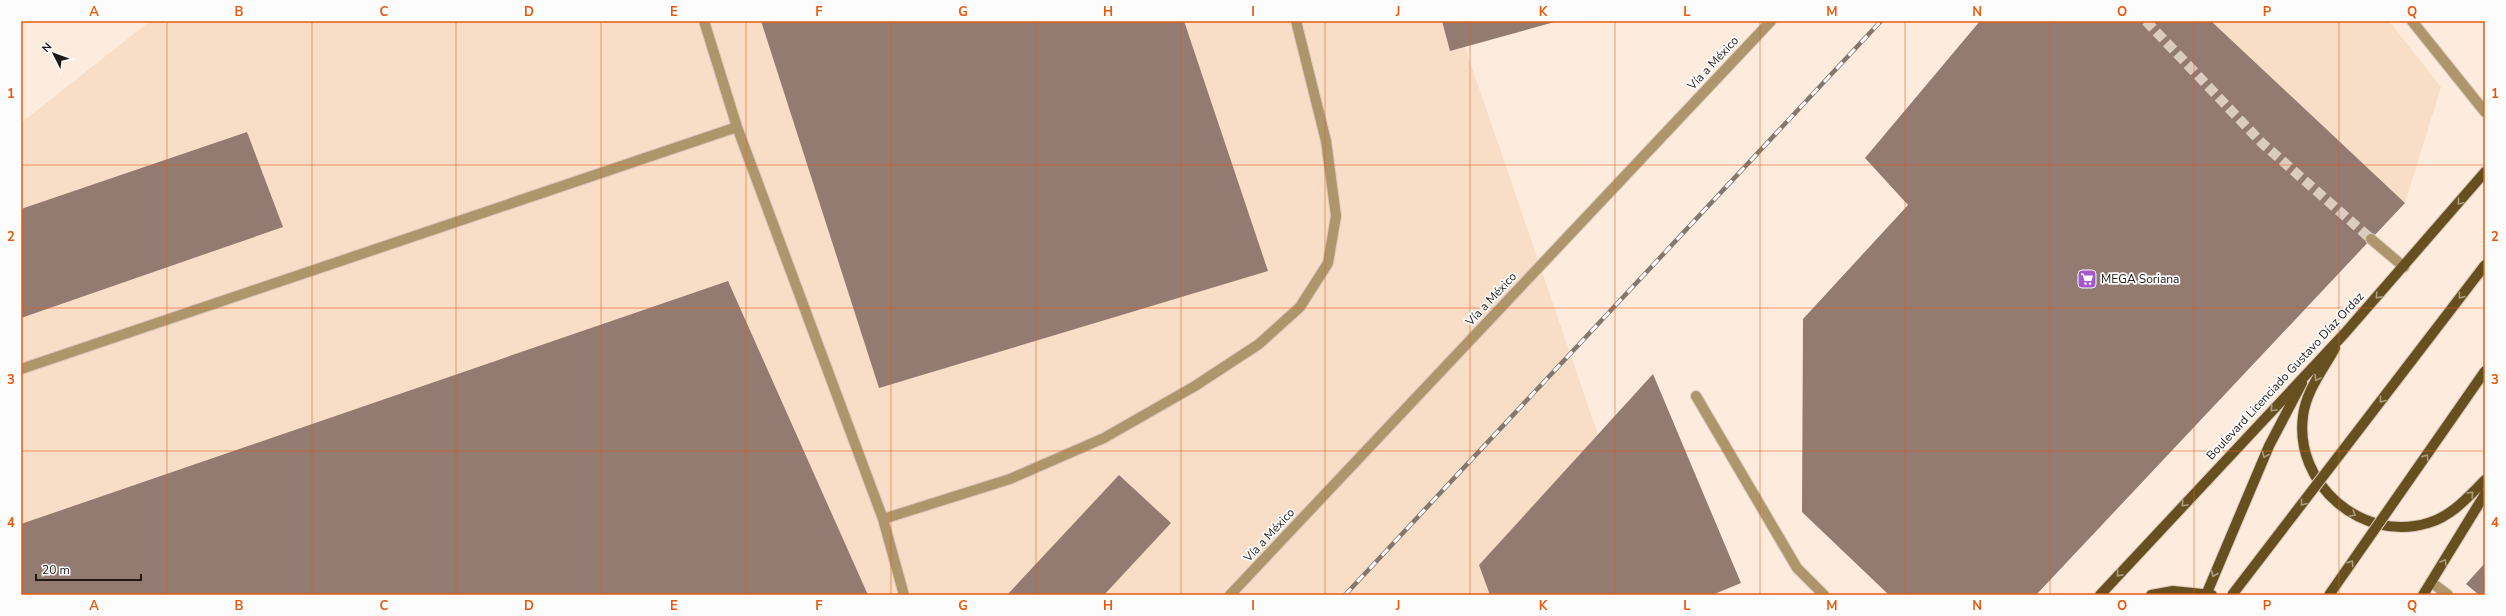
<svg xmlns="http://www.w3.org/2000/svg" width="2506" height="616" viewBox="0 0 2506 616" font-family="'Nunito Sans',sans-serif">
<rect width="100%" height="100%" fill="#fdecde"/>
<path fill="#f8ddc7" d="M150,21H1456L1653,595H21V123Z
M2211,21H2389L2441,87L2405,203Z"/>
<path fill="#937b72" d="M761,21H1184L1268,271L879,388Z
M1442,21H1558L1450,51Z
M1980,21H2211L2405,203L2036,595H1889L1802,512L1803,319L1908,205L1865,158Z
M247,132L283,227L21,318V209Z
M728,281L868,595H21V524Z
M1653,374L1741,583L1712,595H1490L1479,565Z
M1119,475L1171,523L1104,595H1007Z
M2485,563V595H2479L2466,584Z"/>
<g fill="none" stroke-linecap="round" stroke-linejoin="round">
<path stroke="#dcccbf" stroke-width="10" stroke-dasharray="10 5" stroke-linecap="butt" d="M2146,21L2262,143L2371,239"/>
<g stroke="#dacabd" stroke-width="12">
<path id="minor" d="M704,21L737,127L883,519L904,595
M2412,21L2485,112
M2371,239L2404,267
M21,369L737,127
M1696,396L1797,568L1824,595
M883,519L1010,479L1104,438L1195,386L1259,344L1300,307L1328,263L1336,216L1326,141L1296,21
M2431,582L2448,595
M1230,595L1771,21"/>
</g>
<g stroke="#dacabd" stroke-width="12">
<path id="major" d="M2335,348C2323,370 2306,391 2303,416C2294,484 2362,543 2428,523C2452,516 2468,497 2485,480
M2100,595L2345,333L2485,172
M2151,595L2173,591L2212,595
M2206,595L2269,446L2302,383
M2423,595L2485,494"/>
</g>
<use href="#minor" stroke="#ad966c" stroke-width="10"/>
<use href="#major" stroke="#675020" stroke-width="10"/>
<g stroke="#83786d" stroke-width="4.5">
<path id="rail" d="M1345,595L1881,21"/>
</g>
<use href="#rail" stroke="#fcfcfc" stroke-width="3" stroke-dasharray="9" stroke-linecap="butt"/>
<g stroke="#dacabd" stroke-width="12" stroke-linecap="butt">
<path id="major-bridge" d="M2232,595L2485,265
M2329,595L2485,371"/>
</g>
<use href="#major-bridge" stroke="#675020" stroke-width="10"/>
</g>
<defs><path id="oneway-chevron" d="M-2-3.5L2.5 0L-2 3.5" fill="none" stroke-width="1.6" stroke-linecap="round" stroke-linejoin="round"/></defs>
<g stroke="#aa9d83">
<use href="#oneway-chevron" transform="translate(2460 202) rotate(130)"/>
<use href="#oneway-chevron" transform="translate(2378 296) rotate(132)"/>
<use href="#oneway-chevron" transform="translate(2461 296) rotate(127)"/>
<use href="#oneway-chevron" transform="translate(2317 378) rotate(121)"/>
<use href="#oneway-chevron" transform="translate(2382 400) rotate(127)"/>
<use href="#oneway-chevron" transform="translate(2273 409) rotate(133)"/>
<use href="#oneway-chevron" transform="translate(2265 455) rotate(113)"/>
<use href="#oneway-chevron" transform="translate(2426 457) rotate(-55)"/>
<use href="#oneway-chevron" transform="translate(2471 494) rotate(-46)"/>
<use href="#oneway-chevron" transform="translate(2303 503) rotate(128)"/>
<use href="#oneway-chevron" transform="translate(2184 504) rotate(133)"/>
<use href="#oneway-chevron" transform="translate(2353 514) rotate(31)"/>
<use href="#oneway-chevron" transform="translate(2444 562) rotate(-59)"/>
<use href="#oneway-chevron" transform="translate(2351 563) rotate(-55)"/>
<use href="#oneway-chevron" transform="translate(2119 574) rotate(132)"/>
<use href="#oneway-chevron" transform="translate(2214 574) rotate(113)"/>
</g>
<path fill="none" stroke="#e8590c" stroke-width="1" stroke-opacity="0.55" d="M167,21V595M312,21V595M456,21V595M601,21V595M746,21V595M891,21V595M1036,21V595M1181,21V595M1325,21V595M1470,21V595M1615,21V595M1760,21V595M1905,21V595M2050,21V595M2194,21V595M2339,21V595M21,165H2485M21,308H2485M21,451H2485"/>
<defs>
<g id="supermarket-square" transform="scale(1)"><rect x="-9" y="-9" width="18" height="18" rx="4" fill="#a558ca" stroke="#fcfcfc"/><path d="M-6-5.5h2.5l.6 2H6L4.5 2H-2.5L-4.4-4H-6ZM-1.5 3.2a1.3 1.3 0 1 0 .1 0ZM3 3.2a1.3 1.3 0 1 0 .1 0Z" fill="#fff"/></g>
</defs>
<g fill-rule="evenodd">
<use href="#supermarket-square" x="2087" y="279"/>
</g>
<g text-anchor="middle" stroke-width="3.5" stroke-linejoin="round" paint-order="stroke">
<g font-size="12" fill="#201912" stroke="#fcfcfc">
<text transform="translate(1713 63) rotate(-47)" y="4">Vía a México</text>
<text transform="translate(1491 299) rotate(-47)" y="4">Vía a México</text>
<text transform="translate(2285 376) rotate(-47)" y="4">Boulevard Licenciado Gustavo Díaz Ordaz</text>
<text transform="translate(1269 535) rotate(-47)" y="4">Vía a México</text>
</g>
<g font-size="12" fill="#201912" stroke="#fcfcfc" text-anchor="start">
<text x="2101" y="283">MEGA Soriana</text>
</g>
</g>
<rect width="2506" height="616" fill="none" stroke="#fcfcfc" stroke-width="44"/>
<g transform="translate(54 54) rotate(312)" stroke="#fcfcfc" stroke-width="3" paint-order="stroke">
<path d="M0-3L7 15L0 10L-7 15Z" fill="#201912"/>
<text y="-6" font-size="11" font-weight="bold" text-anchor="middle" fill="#201912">N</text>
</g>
<path d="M36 574v6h105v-6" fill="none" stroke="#201912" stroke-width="2"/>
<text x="42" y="574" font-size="12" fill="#201912" stroke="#fcfcfc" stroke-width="3" paint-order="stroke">20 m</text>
<rect x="22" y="22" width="2462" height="572" fill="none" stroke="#e8590c" stroke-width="1.5"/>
<g font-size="13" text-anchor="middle" font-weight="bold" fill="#e8590c">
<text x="94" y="16">A</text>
<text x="239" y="16">B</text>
<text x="384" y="16">C</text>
<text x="529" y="16">D</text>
<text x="674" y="16">E</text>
<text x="819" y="16">F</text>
<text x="963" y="16">G</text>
<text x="1108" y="16">H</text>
<text x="1253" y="16">I</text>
<text x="1398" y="16">J</text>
<text x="1543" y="16">K</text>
<text x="1687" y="16">L</text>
<text x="1832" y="16">M</text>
<text x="1977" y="16">N</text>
<text x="2122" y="16">O</text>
<text x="2267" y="16">P</text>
<text x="2412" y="16">Q</text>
<text x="11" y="98">1</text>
<text x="2495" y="98">1</text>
<text x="11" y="241">2</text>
<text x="2495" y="241">2</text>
<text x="11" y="384">3</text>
<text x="2495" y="384">3</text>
<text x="11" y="527">4</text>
<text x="2495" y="527">4</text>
<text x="94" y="610">A</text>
<text x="239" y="610">B</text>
<text x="384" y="610">C</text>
<text x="529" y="610">D</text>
<text x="674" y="610">E</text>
<text x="819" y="610">F</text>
<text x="963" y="610">G</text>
<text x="1108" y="610">H</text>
<text x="1253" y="610">I</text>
<text x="1398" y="610">J</text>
<text x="1543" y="610">K</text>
<text x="1687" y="610">L</text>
<text x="1832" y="610">M</text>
<text x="1977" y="610">N</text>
<text x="2122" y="610">O</text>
<text x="2267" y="610">P</text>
<text x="2412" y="610">Q</text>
</g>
</svg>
